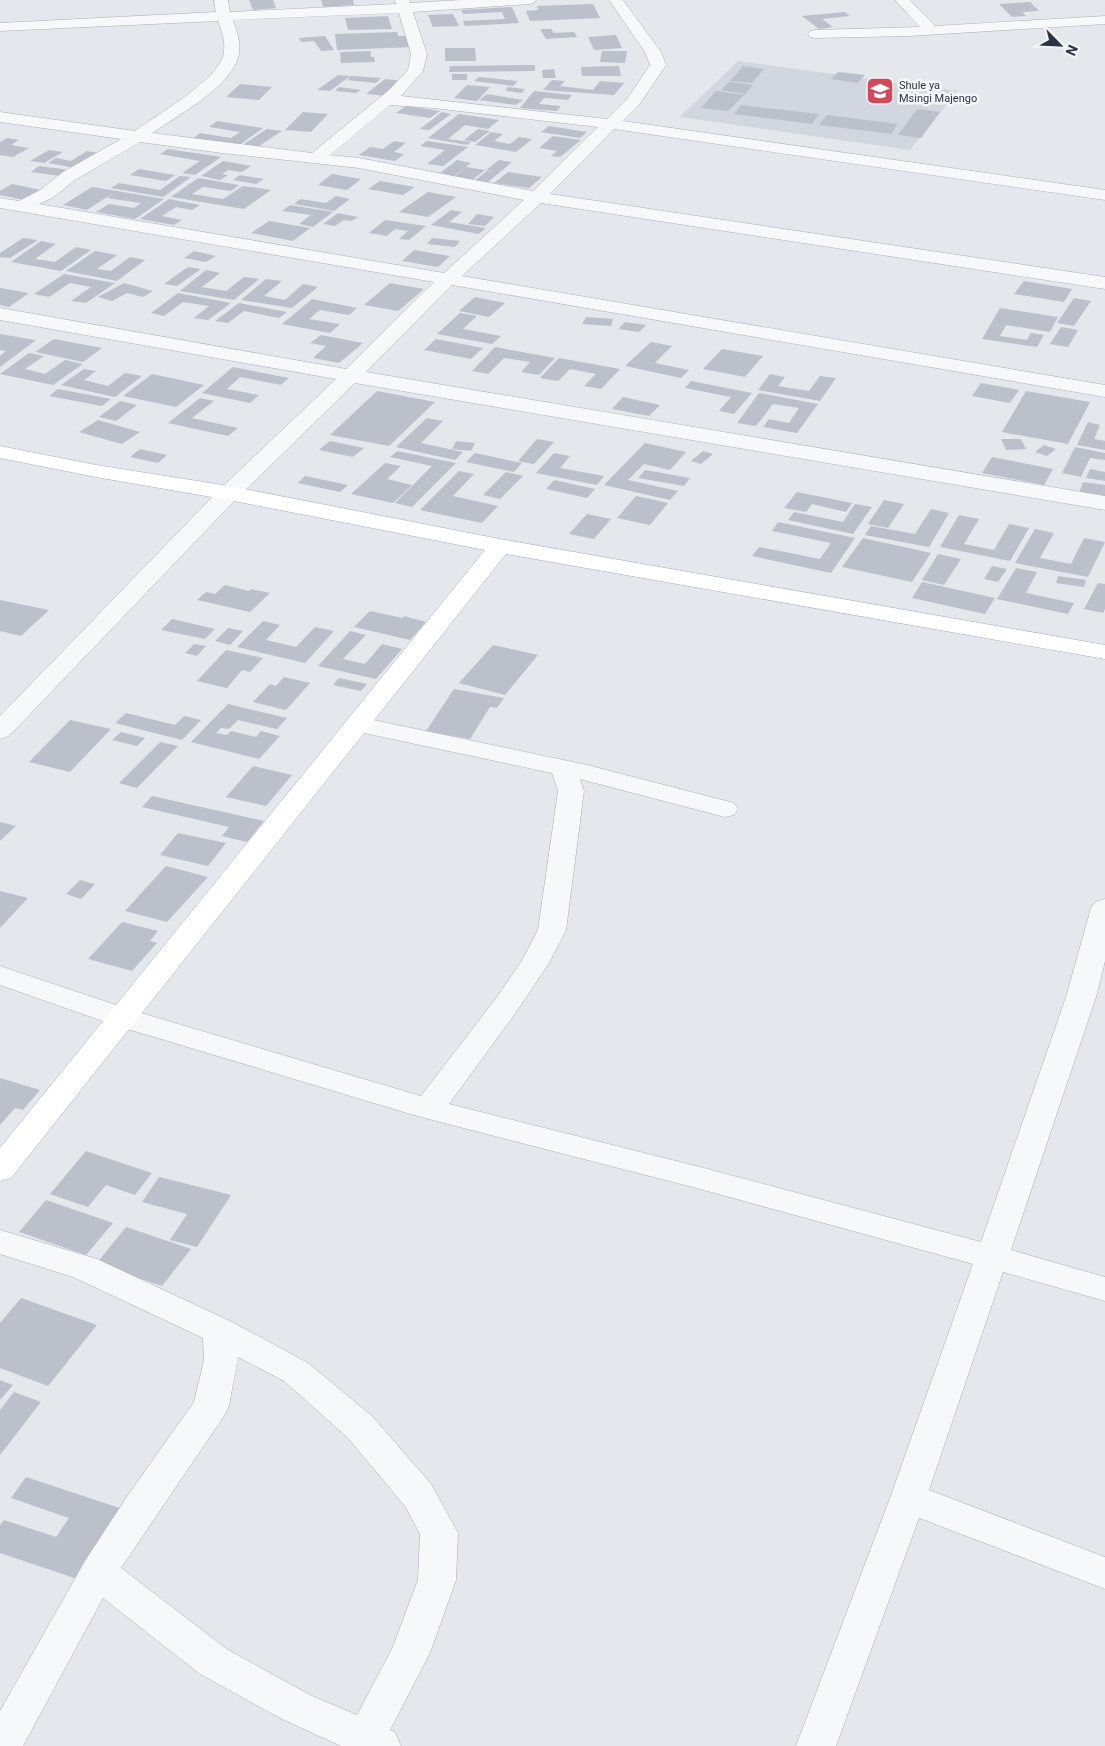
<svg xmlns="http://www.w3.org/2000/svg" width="1105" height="1746" viewBox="0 0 1105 1746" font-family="Roboto,sans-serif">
<rect width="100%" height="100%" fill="#e4e7ec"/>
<path fill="#d2d6de" d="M738,61L958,91L910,150L680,117Z"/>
<path fill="#bbc0ca" d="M249,0H273L276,8L253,10Z
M321,0H353L354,5L323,7Z
M1030,2L1039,11L1022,12L1026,16L1012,17L999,4Z
M593,4L600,18L530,21L526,11L538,10L537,6Z
M512,7L519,23L465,26L463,21L505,19L502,12L463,14L461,10Z
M845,12L850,16L822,19L833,27L819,29L802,16Z
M453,14L459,26L433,27L428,15Z
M388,16L392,29L348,30L345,18Z
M540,29H551L554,33L574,32L577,37L546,39Z
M397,32L398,36H409L412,47L337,50L335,34Z
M616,35L622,48L594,50L588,37Z
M325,36L334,50L321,51L314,41L301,42L299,38Z
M445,48H475L476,61H445Z
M371,51V57H374L375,62L341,63L340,52Z
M602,51H627L625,63L600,62Z
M535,65V71L449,72L450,66Z
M619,66L621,76H582L581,67Z
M743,66L764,69L752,83L730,81Z
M554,69L556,78H543L542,70Z
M838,72L865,75L858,83L831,79Z
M452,74H467V80H452Z
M338,75L350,76L330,91L317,90Z
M351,76L381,78L376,83L347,80Z
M479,77L518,81L513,86L474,81Z
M385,79L405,81L386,96L366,94Z
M552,80L565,81L560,86L593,90L600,81L624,83L614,95L543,90Z
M729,82L753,85L745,94L721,90Z
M240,84L272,87L259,100L226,97Z
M467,85L490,87L477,101L454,98Z
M339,87L361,90L356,93L335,91Z
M508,87L525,89L522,93L505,91Z
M534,91L572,95L568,100L544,98L539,104L561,106L557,111L520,108Z
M716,91L744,95L728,111L701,108Z
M487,94L523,100L516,105L479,100Z
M741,105L819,114L812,124L734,114Z
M406,106L440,111L430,118L396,113Z
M917,109L940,112L921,138L898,135Z
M303,112L328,114L311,132L285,130Z
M442,112L451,114L429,130L420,129Z
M459,114L499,120L488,129L465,125L448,139L471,142L467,145L428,138Z
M827,115L898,124L891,134L819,125Z
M217,121L263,128L238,146L192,139L200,133L231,138L240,132L209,127Z
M549,126L587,132L580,138L541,132Z
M267,129L282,131L256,148L241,146Z
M478,129L490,131L475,142L464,140Z
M491,132L503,134L494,141L510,144L519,137L532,139L516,152L475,145Z
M553,136L581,140L560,157L551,156L557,151L539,148Z
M7,138L19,140L11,145L29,148L13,157L0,155V142Z
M394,141L406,143L394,152L404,154L395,161L359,155L370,147L383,149Z
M427,141L468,147L443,166L427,164L445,150L420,146Z
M168,149L221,157L195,175L182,173L200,161L160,154Z
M49,150L63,152L44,163L30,161Z
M87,151L99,153L75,168L48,163L56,158L71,161Z
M457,160L471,163L454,176L440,173Z
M499,160L512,162L488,182L475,180L487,171L495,172L486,170Z
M223,161L251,166L242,172L228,170L222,174L228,175L220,180L201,176Z
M39,166L69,170L61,176L31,172Z
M466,167L485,170L472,180L454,177Z
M139,169L175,175L166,181L130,175Z
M508,172L542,177L529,188L494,183Z
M332,174L361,179L347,190L318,185Z
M240,175L264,179L256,184L233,180Z
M180,176L191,177L163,197L111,188L119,183L160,190Z
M198,178L239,185L231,191L203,187L192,194L223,199L243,186L271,190L244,209L171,197Z
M380,181L415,187L403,195L368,189Z
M12,184L46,191L29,201L0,195V191Z
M92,187L117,191L164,199L135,219L96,212L109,204L134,208L141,203L107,198L113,193L87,210L63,205Z
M428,192L456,197L428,217L399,212Z
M336,196L350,199L334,211L294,204L300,199L326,203Z
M169,199L200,205L192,210L176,207L162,216L182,220L174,225L140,219Z
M290,205L333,212L313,227L299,224L311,215L282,211Z
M451,210L462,212L449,222L486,228L479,234L431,225Z
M338,213L358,217L351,221L344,220L335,226L323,224Z
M477,214L494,217L485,226L468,224Z
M385,220L426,226L409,240L399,239L408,231L395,229L387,236L369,233Z
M269,221L310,228L293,241L251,233Z
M23,238L38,240L10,258L0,257V253Z
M432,238L460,241L455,247L427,244Z
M41,241L56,244L35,259L55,262L76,247L91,250L61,271L11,262Z
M414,250L450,256L438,267L402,261Z
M95,251L117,255L97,269L111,271L130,257L145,260L117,281L66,271Z
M194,251L216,256L206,262L184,258Z
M188,267L201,269L177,286L164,284Z
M206,270L220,273L202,287L226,291L244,277L259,279L234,300L180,291Z
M64,274L115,283L86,303L71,301L91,287L70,283L49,297L34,294Z
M266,279L282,281L264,296L285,300L303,284L318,287L292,308L241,300Z
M1024,281L1072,289L1064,302L1014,294Z
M124,283L153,291L143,297L127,293L112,301L98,297Z
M390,283L424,289L398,311L364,305Z
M0,288L29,293L9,307L0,305Z
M178,293L231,303L208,320L194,318L209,306L183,302L164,316L151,313Z
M475,297L505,303L489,317L459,311Z
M1074,298L1091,301L1074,326L1057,323Z
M312,299L357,308L349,315L320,310L309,319L340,324L330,333L282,324Z
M239,303L287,312L279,318L244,311L228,323L215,321Z
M1000,308L1058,317L1050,332L1006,325L1000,336L1027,340L1031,333L1044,335L1037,347L982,339Z
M460,313L477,316L463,329L501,336L492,344L437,334Z
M586,317L613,319L611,326L582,324Z
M625,322L646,325L639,332L618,329Z
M1061,327L1078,330L1068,347L1050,344Z
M0,334L36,340L0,367V356L6,351L0,350Z
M321,335L363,343L339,363L313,358L326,346L310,343Z
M54,339L102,348L83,362L35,352Z
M436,339L483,348L471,359L424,350Z
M651,342L672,346L655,363L689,370L681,378L625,366Z
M495,347L555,358L539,375L521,372L530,362L504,358L488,374L472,371Z
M722,349L763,356L745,377L703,369Z
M29,353L44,356L25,369L45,374L65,360L83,364L53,385L0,374Z
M559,358L620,369L601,389L584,386L596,374L570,369L558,381L540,378Z
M233,367L289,378L281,385L240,377L227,389L259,395L250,403L202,393Z
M84,369L96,371L84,380L108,386L125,373L142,376L115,397L61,385Z
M152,374L204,385L176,407L123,396Z
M770,374L785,377L778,386L809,391L820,376L836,378L820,401L758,390Z
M691,381L752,393L734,414L719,411L731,397L685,388Z
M981,383L1019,390L1010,403L972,396Z
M58,389L111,399L102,406L49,396Z
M377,391L435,402L389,446L330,435Z
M1026,391L1090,402L1068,444L1002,432Z
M759,393L818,404L797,433L763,427L769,419L789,423L799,408L773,404L756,426L737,423Z
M623,397L660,405L649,416L612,409Z
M200,398L214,401L192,418L238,428L228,436L168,423Z
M120,401L137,405L116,421L99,417Z
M427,418L443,421L421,443L463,452L455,460L396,447Z
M98,420L140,432L122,444L79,432Z
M1088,422L1100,425L1094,439L1105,441V450L1077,445Z
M537,439L554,442L534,464L518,461Z
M1001,439H1021L1026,449L1006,450Z
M330,441L364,448L353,457L319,450Z
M456,441L475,443L471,451L452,449Z
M645,443L686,452L670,470L644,464L628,480L678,491L670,500L604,485Z
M1044,445L1056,449L1047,456L1035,452Z
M1075,447L1105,453V460L1090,458L1081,477L1062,473Z
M140,449L167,455L158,463L130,457Z
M397,451L456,463L412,507L395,503L432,466L390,457Z
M703,451L713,454L701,464L691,461Z
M475,453L517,462L522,463L514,472L466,462Z
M554,453L570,456L560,468L604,476L597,485L536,473Z
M992,457L1053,469L1044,485L982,473Z
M385,463L401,466L387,479L412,485L393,503L351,494Z
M1090,469L1105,472V481L1086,478Z
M645,470L690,478L684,486L638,478Z
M459,471L474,474L453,496L498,506L482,523L420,510Z
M506,472L523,476L500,499L483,495Z
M305,476L348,485L340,492L298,483Z
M554,480L595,489L587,498L546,489Z
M1083,482L1105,485V497L1079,493Z
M797,492L852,503L846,512L812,504L806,512L784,508Z
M636,496L668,503L650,525L617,518Z
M884,500L904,504L888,528L868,524Z
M855,504L872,507L853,534L788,520L794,512L843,522Z
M931,509L949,513L929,547L865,535L871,526L915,534Z
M587,514L611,519L594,539L569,534Z
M959,515L979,519L964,544L994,550L1009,524L1029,528L1010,561L940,547Z
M778,522L855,538L831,573L752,556L759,547L820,559L831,543L772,531Z
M1035,529L1054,533L1040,558L1071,564L1084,538L1105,542L1088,577L1015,563Z
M863,538L931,553L912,582L842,567Z
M938,554L961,559L944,585L922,580Z
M992,566L1007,569L998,582L984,579Z
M1016,568L1037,572L1026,593L1074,603L1068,614L997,599Z
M1058,576L1086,580L1084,587L1056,583Z
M922,582L995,598L985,614L912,598Z
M1098,583L1105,584V609L1103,613L1084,609Z
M225,585L249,591L251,589L270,593L250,612L197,600L206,592L215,594Z
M0,600L49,610L21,636L0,631Z
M370,611L403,618L404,616L426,622L410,640L354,627Z
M172,619L215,629L205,639L161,630Z
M263,621L280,625L266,640L296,647L315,627L334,631L305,663L237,647Z
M228,628L243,631L230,645L215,641Z
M350,631L366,635L343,659L365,664L382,644L402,649L376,679L318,666Z
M194,644L206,646L197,656L185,653Z
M493,645L538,655L505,695L459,683Z
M226,650L263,658L250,672L242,670L227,688L197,681Z
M284,677L310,683L286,710L253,702L270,684L276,686Z
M339,678L367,684L361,691L333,685Z
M454,689L504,698L497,708L490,707L470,739L426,731Z
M228,704L287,718L277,729L238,720L229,729L221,728L216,733L227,735L231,731L256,737L261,731L280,736L259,759L191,742Z
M126,713L175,725L184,716L201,720L182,740L115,723Z
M70,720L111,729L70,772L29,762Z
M121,732L145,738L137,746L112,740Z
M160,742L178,746L137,788L119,783Z
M253,766L292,775L266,806L226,797Z
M152,796L264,821L247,842L222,836L229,827L142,807Z
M0,822L16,826L0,841Z
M178,833L226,843L208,866L160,855Z
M166,866L208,877L167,922L125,911Z
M80,880L95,884L81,899L66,894Z
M0,891L28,898L0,928Z
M122,922L158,931L150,941L157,943L132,971L88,959Z
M0,1078L40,1090L23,1110L15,1108L0,1125Z
M86,1151L152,1173L135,1195L106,1185L88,1207L50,1194Z
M159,1177L231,1195L197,1247L170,1240L187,1214L142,1202Z
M46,1200L113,1223L86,1255L19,1232Z
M126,1227L191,1249L162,1286L96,1264Z
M21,1298L97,1325L48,1386L0,1368V1323Z
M0,1380L13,1385L0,1400Z
M14,1392L41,1402L0,1455V1410Z
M26,1477L129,1511L83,1581L0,1553V1525L4,1520L56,1537L69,1518L11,1498Z"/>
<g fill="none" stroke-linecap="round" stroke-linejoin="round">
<g stroke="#a9aeb7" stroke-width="1">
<path id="street" d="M214,0H228L230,12L396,4L395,0H409L410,3L462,0H536L534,3L529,4L413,12L427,54L423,71L401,96L607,119L627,99L650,65L645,52L609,0H623L661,52L666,65L639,105L623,121L1105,190V200L614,129L550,194L1105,277V289L541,203L462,276L1105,385V397L452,285L366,372L1105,496V510L355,383L237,498L9,736L0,739V716L221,488L336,379L0,320V308L346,369L434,282L0,208V198L19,201L40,190L63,172L121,139L0,122V112L135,131C157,115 212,83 222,59C227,46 223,34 218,21L0,31V23L216,12ZM399,13L411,54L408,70L389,90L312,153L152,133C177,116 229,88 238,58C242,44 237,33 233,20ZM390,105L433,108L598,127L533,191L359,158L330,155ZM140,142L222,153L359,168L524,200L444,273L39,204L52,198L75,180Z
M895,0H910L935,26L1105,16V24L909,36L815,38L810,37L808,34L810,31L815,30L920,27Z
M359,717L587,765L734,803L738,809L734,815L725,817L580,779L584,791L566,930L549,963L517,1011L449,1104L700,1167L981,1242L1066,997L1091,908L1095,902L1105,899V961L1096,997L1011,1250L1105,1277V1301L1003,1272L929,1490L1105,1557V1589L919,1518L836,1746H796L890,1498L973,1264L700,1189L417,1116L111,1024L0,985V966L131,1010L421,1096L497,997L521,962L538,930L558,791L552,773L350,730L346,725L350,720Z
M0,1230L97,1259L232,1322L308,1363L373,1417L431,1484L458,1533L456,1580L430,1653L390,1730L395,1732L401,1746H341L282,1719L200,1674L103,1598L23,1746H0V1711L85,1561L128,1495L194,1402L204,1360L203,1338L73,1277L0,1254ZM238,1357L284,1381L347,1437L405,1506L420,1534L418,1580L392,1649L357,1715L310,1695L228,1650L121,1568L224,1416L229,1406Z"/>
</g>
<g stroke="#a9aeb7" stroke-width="1">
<path id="secondary" d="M0,446L96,465L229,486L500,539L1105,645V659L506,554L11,1178L0,1181V1148L485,550L229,500L96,477L0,458Z"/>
</g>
<use href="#street" fill="#f7f8fa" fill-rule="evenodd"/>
<use href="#secondary" fill="#fff" fill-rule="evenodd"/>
</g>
<defs>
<g id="school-square" transform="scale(1.4375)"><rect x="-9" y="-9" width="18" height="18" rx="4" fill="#d1495b" stroke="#f4f6f9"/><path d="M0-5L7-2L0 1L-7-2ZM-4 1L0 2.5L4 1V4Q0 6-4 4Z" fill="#fff"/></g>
</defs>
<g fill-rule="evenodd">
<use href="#school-square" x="880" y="91"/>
</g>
<g text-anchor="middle" stroke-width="5" stroke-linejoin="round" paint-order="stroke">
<g font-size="11" fill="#2b3445" stroke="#f4f6f9" text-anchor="start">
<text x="899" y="89">Shule ya<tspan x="899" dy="13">Msingi Majengo</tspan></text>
</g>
</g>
<g transform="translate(1060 45) rotate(114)" stroke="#f4f6f9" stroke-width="4" paint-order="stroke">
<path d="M0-4L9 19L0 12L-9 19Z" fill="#2b3445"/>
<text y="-8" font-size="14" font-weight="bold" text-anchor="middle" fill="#2b3445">N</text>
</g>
</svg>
